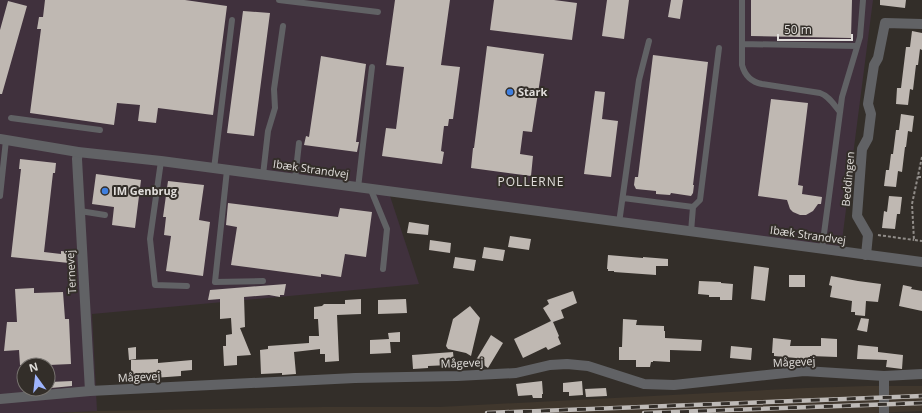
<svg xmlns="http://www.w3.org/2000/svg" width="922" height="413" viewBox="0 0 922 413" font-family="'Open Sans',sans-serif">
<rect width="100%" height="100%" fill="#332e29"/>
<path fill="#40372d" d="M867,386H922V411L874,413H53L97,411L324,407H440L806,388Z"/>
<path fill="#40313d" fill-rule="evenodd" d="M0,0H873L840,256L388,190L419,284L92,314L97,411L53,413H0ZM24,365H48V389H24Z"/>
<path fill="#bfb8b2" d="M45,0H185L227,6L213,115L158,108L156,123L138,121L140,105L117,103L114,125L30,113L41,29H37L39,17H43Z
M395,0H450L441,65L460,67L453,119H449L448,126H444L441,151L444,152L442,164L382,156L386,128L396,129L404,67L386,65Z
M494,0H554L577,3L572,40L490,30Z
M607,0H629L624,39L602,36Z
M671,0H683L680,19L668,17Z
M751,0H852L851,38L751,36Z
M880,0H906L905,8L880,5Z
M8,1L27,6L2,94H0V30Z
M243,11L270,13L254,136L227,133Z
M912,31L922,33V50L920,49L918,65H916L913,90L910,89L908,105L896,104L897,88H901L906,47H910Z
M487,46L544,54L532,132L523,131L520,154L533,156L531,176L471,168L473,148H474Z
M653,55L708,62L693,185H694L693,193L691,196L671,193L670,195L656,194V191L636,189L634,185L635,177H638Z
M321,56L366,64L356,142H359L357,152L304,145L306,136L309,137Z
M595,91L605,92L602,119L618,121L611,177L584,174Z
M771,99L808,103L798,185L803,186L802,194L822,197L821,204H818L813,211L806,215H800L793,212L790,209L787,200L758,196Z
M901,114L914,116L912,132L908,131L906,147H905L902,172L898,171L896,187L884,186L886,170H889L891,154H893L896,130H899Z
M20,159L56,163L55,173H53L44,252L61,254V251L70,252L69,263L11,257L21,169H19Z
M96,174L141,180L135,228L112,225L114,207L92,204Z
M168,181L204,185L199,220L210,222L203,276L166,271L171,236L164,235L166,217H163Z
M889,196L902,197L900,214H897L895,229L882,228L884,211L887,212Z
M228,203L338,217L340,208L372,212L366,257L345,254L341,277L321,274V277L231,265L237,227L226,225Z
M409,222L429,225L428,235L407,233Z
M510,236L531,239L529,250L508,247Z
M430,240L451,243L450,253L429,250Z
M484,247L505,250L503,261L482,258Z
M608,255L643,258V257L668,259V266H656V275L614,272V271H608V269H607Z
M455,257L476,260L474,271L453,268Z
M754,266L769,268L765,301L751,299Z
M789,275H805V287H789Z
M831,276L858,281L881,284L878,302L866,301L865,316L855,315V312H851L852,301L830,297L832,286L829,285Z
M699,281L721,282V283L733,284L732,300H720V297H709V295L698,294Z
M286,284L284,295H280V297L269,295L244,297L245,327L240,328L251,355L237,356V365L224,366L223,346H226V335L232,334L231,318L220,319V299L208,300L210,290Z
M903,285L912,287L911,289L922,291V311L899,306Z
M34,288V293L63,292L65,319H69L71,364L49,365H20L19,350L4,351L7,322H17L15,289Z
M573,291L577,303L561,310L564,318L553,322L559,336L558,337L561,344L548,350L546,347L523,358L514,339L551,321L543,308L549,304L547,300Z
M361,299V314L337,315L339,361L325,362V354H320V349L294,352L296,374L282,375V373L261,374L260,350L268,349V346L309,343V336H319L318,319H314V307L322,306L324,304H345V300Z
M406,299L407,313L378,314V300Z
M470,306L480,318L471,356L466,353L448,349L446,346L453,319Z
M861,318L869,319L867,332L857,330Z
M623,319L637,320L636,325L664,326V331H665V338L702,340L701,351L670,350V362L653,361V362H651L650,367H636V360H619V347H622Z
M400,332V342H390L391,353L370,354V340L389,339L388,333Z
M491,335L503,343L488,368L476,360Z
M773,338L791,340L790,346H821V338L837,339V357L810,356V361L796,359V358L774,356V353H772Z
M858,345L878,347V352L903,355L902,369L886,367L887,360L857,359Z
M731,346L752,348L751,360L730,358Z
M136,347V359L129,360L128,348Z
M453,352L454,362H449V365L428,366V368L413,369L412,355Z
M158,359V363L192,360V370L181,371V376L153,378V379L131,380V360Z
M72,381V386L51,388L50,382Z
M542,381L543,394H542V398H533L532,395L518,396L516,384Z
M582,381L583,395L569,396V392H563V383Z
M606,388L607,396L586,397L585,389Z"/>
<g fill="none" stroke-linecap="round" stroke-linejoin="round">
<path stroke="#918d89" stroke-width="2" stroke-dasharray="3 2" stroke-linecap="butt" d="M922,157L912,204L914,240L922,241
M918,177H922
M878,235L914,240"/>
<path stroke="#616265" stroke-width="6" d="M279,0L378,12
M742,0V65C745,76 751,82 762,84L820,93C829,96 834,105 840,112
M742,44L857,46
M11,118L100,130
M161,161L150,239L155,285L187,286
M214,169L232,20
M227,170L215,282L263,281
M263,175L268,131L275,108L274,89L283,26
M295,179L299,143
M358,188L372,67
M371,190L387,229L383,269
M0,196L6,140
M623,198L693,207
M80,211L105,215
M619,223L639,80L649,41
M691,232L693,207L700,200L719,48
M822,249L842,97L860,37L863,0"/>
<path stroke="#616265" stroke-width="10" d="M78,152L77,159L90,391
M866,255L868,235L857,216L862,149L868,138L871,114L868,104L874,65L878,58L885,23L922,24
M0,399L90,391L355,378L457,376L516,373L550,365L567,364L588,366L644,384L674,385L804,371L884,376L922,374
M884,413V376"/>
<path stroke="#616265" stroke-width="10" d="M0,139L78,152L161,161L922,262"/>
<g stroke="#bebab7" stroke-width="4.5">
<path id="rail" d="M487,413L922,396
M644,413L922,403"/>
</g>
<use href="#rail" stroke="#332e29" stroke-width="3" stroke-dasharray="9" stroke-linecap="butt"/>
</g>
<g fill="#3f7fe0" stroke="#332e29" stroke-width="1.5">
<circle cx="510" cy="92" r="4"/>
<circle cx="105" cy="191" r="4"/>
</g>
<g text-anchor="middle" stroke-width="4" stroke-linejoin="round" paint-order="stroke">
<g font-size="11" font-weight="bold" fill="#e0ddda" stroke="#332e29" text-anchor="start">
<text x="518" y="96">Stark</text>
<text x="113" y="195">IM Genbrug</text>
</g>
<g font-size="11" fill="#e0ddda" stroke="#332e29">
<text transform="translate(311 169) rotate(8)" y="4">Ibæk Strandvej</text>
<text transform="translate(848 179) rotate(-85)" y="4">Beddingen</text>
<text transform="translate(808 235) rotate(8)" y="4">Ibæk Strandvej</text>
<text transform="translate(71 272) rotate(-93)" y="4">Ternevej</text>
<text transform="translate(794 362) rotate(-3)" y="4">Mågevej</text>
<text transform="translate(462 363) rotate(-2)" y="4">Mågevej</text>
<text transform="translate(139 377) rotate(-3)" y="4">Mågevej</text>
</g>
<g font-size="12" letter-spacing="1" fill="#e0ddda" stroke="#332e29">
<text x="531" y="186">POLLERNE</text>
</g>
</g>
<g transform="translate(36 377) rotate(345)"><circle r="19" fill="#332e29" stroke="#787470"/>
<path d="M0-3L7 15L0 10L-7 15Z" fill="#9eb4fd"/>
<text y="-6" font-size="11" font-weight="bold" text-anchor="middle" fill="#e0ddda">N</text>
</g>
<path d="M778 34v6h74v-6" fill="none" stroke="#e0ddda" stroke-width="2"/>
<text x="784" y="34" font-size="12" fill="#e0ddda" stroke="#332e29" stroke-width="3" paint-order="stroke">50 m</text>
</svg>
